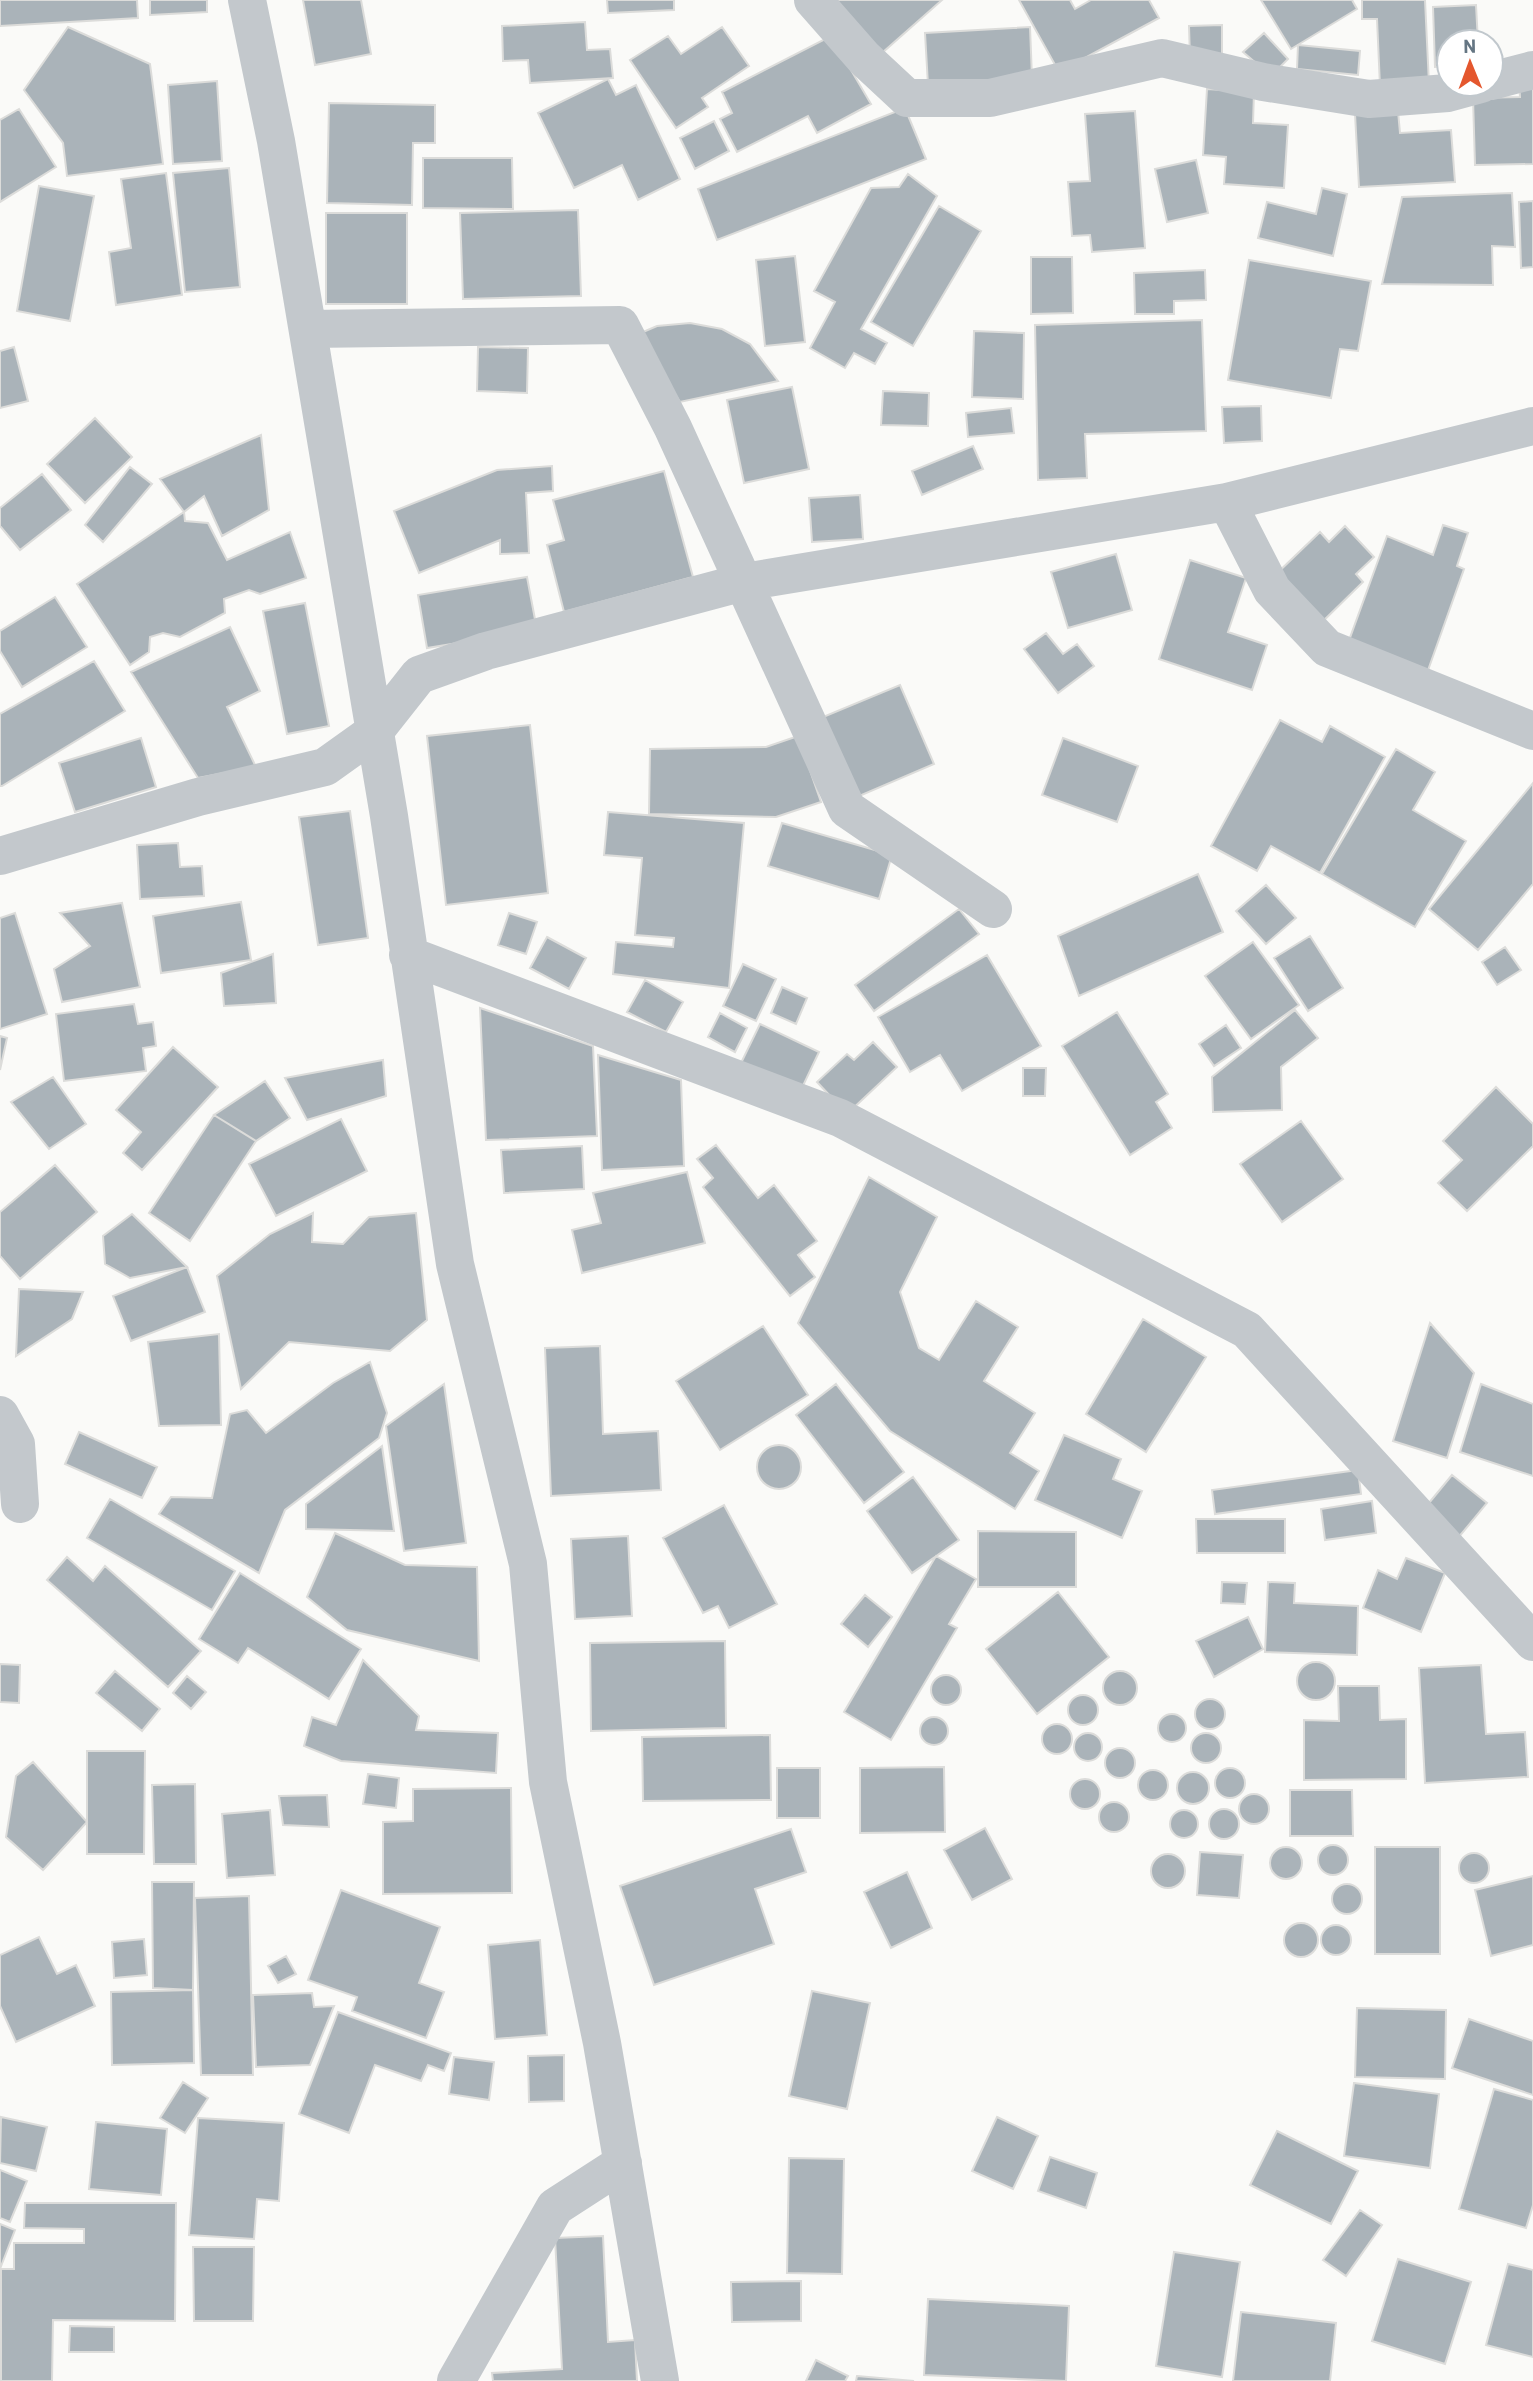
<svg xmlns="http://www.w3.org/2000/svg" width="1533" height="2381" viewBox="0 0 1533 2381" font-family="Barlow,sans-serif">
<rect width="100%" height="100%" fill="#fafaf8"/>
<path fill="#aab3b9" stroke="#dcdcda" stroke-width="2" d="M0,0H137L138,18L0,26Z
M150,0H207V12L150,15Z
M303,0H361L371,54L315,65Z
M607,0H674V10L608,13Z
M821,0H942L874,60Z
M1019,0H1070L1075,9L1091,0H1149L1159,18L1059,72Z
M1261,0H1352L1357,9L1291,49Z
M1362,0H1425L1429,84L1380,86L1377,19H1362Z
M1476,5L1478,42H1449V66L1435,67L1433,7Z
M585,22L587,50L610,49L613,78L530,83L528,60L503,61L502,26Z
M1222,25V58H1190L1189,26Z
M68,27L150,64L163,164L67,176L63,143L24,90Z
M722,27L749,66L702,98L708,107L676,128L630,60L668,36L681,54Z
M1030,27L1032,78L928,85L925,33Z
M1264,33L1288,59L1271,76L1243,52Z
M831,36L871,104L817,133L808,116L737,152L720,119L732,113L722,92Z
M1298,45L1360,51L1358,75L1297,69Z
M608,79L616,95L636,85L680,179L638,200L622,165L574,188L538,113Z
M217,81L222,161L173,164L168,85Z
M1519,82H1533V164L1475,165L1473,98L1520,97Z
M1207,89L1254,92L1253,123L1288,125L1284,188L1224,184L1226,157L1203,155Z
M329,103L435,105V143H413L412,205L327,203Z
M905,108L926,159L717,240L698,189Z
M19,109L56,167L0,202V120Z
M1135,111L1145,248L1092,252L1090,235L1072,236L1068,182L1090,181L1085,114Z
M1398,111L1400,133L1451,130L1455,182L1359,187L1355,114Z
M714,121L729,151L695,169L680,138Z
M423,158H512L513,209L423,208Z
M1196,160L1208,213L1167,222L1155,169Z
M229,168L240,287L185,292L173,173Z
M166,173L182,295L116,305L109,252L131,248L121,179Z
M908,174L937,196L861,329L887,343L875,364L854,353L845,368L810,348L835,302L814,291L871,188L899,187Z
M39,186L94,196L70,321L17,311Z
M1322,188L1347,194L1333,256L1258,238L1267,202L1316,214Z
M1512,193L1515,247L1492,246L1493,285L1382,284L1402,197Z
M1533,201V267L1521,268L1519,202Z
M939,206L981,231L913,346L871,322Z
M578,210L581,296L463,299L460,213Z
M326,213H407V304H326Z
M795,256L805,342L765,346L756,260Z
M1031,257H1072L1073,313L1031,314Z
M1249,260L1371,281L1358,351L1340,349L1331,398L1228,380Z
M1205,270L1206,300L1174,301V314H1135L1134,273Z
M1202,320L1206,431L1085,434L1087,478L1038,480L1035,325Z
M690,323L722,329L750,344L778,381L680,402L636,335L657,326Z
M974,331L1024,333L1023,399L972,397Z
M14,347L28,401L0,408V351Z
M478,347L528,348L527,393L477,391Z
M792,387L809,469L744,483L727,400Z
M883,391L929,393L928,426L881,425Z
M1261,406L1262,441L1224,443L1222,407Z
M1011,408L1014,433L968,437L966,413Z
M95,418L132,457L85,503L47,464Z
M261,435L269,510L222,536L204,496L184,512L160,479Z
M973,446L983,469L922,495L912,471Z
M552,466L553,491L526,493L529,553L500,554V540L419,573L394,511L497,470Z
M130,467L152,484L103,542L85,525Z
M664,471L693,577L564,612L547,545L564,540L553,500Z
M42,474L71,510L20,550L0,526V508Z
M860,495L863,539L812,542L809,498Z
M184,512L185,521L208,523L227,560L290,532L306,578L260,594L249,590L224,599L225,613L180,637L163,633L150,637L149,652L130,665L77,584Z
M1443,525L1468,533L1457,566L1464,569L1427,673L1347,646L1387,536L1433,555Z
M1345,526L1374,557L1356,574L1363,582L1318,626L1271,579L1320,532L1329,542Z
M1116,554L1132,610L1068,628L1051,572Z
M1190,560L1246,578L1228,632L1267,645L1252,690L1159,659Z
M527,577L537,630L427,648L418,595Z
M55,597L87,647L22,687L0,651V631Z
M305,603L329,726L287,734L263,611Z
M230,627L260,691L227,707L256,767L198,778L131,672Z
M1046,633L1063,654L1077,644L1094,666L1058,693L1024,649Z
M94,661L125,711L2,786H0V714Z
M900,685L934,764L857,797L823,717Z
M1280,720L1322,742L1330,726L1385,757L1320,873L1271,846L1257,871L1211,846Z
M530,725L548,893L446,905L427,736Z
M798,736L821,802L776,817L649,814L650,749L766,747Z
M141,738L156,787L75,812L59,763Z
M1063,738L1138,766L1117,822L1042,795Z
M1396,749L1435,772L1413,810L1466,841L1415,927L1322,874Z
M1533,783V884L1478,950L1429,909Z
M350,811L368,938L318,945L299,817Z
M608,812L744,823L729,988L613,974L616,942L673,947L674,938L635,935L642,858L604,855Z
M782,823L892,855L879,899L768,866Z
M178,843L180,867L202,866L204,896L140,899L137,845Z
M1198,874L1223,932L1079,996L1058,936Z
M1266,885L1296,918L1266,944L1236,911Z
M241,902L251,960L161,973L153,916Z
M122,903L140,987L62,1002L54,969L90,946L60,913Z
M959,909L979,934L874,1011L855,985Z
M15,913L47,1014L0,1029V918Z
M509,913L537,922L526,954L498,945Z
M1310,936L1343,988L1308,1011L1274,958Z
M547,937L586,958L569,989L530,968Z
M1253,942L1299,1005L1251,1039L1205,976Z
M1505,947L1521,970L1497,985L1482,962Z
M273,954L276,1003L224,1006L221,973Z
M987,955L1041,1046L962,1091L940,1055L910,1072L878,1017Z
M743,964L776,979L756,1021L723,1006Z
M645,980L683,1002L666,1032L627,1012Z
M782,987L807,998L796,1024L771,1013Z
M134,1004L138,1024L153,1022L156,1046L143,1048L146,1071L64,1081L56,1014Z
M480,1008L593,1046L597,1136L486,1140Z
M1295,1010L1318,1038L1281,1067L1282,1110L1213,1112L1212,1077Z
M1117,1012L1168,1094L1156,1102L1172,1128L1130,1155L1062,1046Z
M720,1013L747,1028L735,1052L708,1037Z
M760,1024L819,1052L801,1090L741,1063Z
M1226,1025L1241,1048L1214,1066L1199,1044Z
M0,1036L7,1038L0,1070Z
M873,1042L897,1067L847,1114L817,1082L847,1054L854,1060Z
M173,1047L218,1087L142,1170L123,1153L141,1132L116,1110Z
M598,1055L681,1080L684,1166L602,1170Z
M383,1060L386,1096L307,1120L285,1078Z
M1023,1068H1046L1045,1096H1023Z
M53,1077L86,1124L49,1149L11,1102Z
M265,1081L290,1118L256,1141L214,1115Z
M1496,1087L1533,1124V1146L1467,1211L1438,1183L1462,1160L1443,1141Z
M214,1115L256,1141L190,1241L149,1213Z
M341,1119L367,1171L276,1216L249,1164Z
M1301,1121L1343,1179L1282,1222L1240,1164Z
M716,1145L758,1198L774,1185L817,1241L798,1255L815,1277L790,1296L703,1187L713,1178L697,1159Z
M582,1146L584,1189L504,1193L501,1150Z
M55,1165L97,1212L20,1279L0,1256V1212Z
M687,1172L705,1243L582,1273L572,1230L601,1223L593,1193Z
M869,1177L937,1217L900,1292L919,1348L939,1360L976,1301L1018,1327L984,1381L1035,1413L1010,1453L1039,1471L1015,1509L890,1431L798,1323Z
M313,1213L312,1242L343,1244L369,1217L416,1213L427,1320L390,1351L289,1342L241,1389L217,1276L270,1234Z
M132,1214L187,1267L130,1278L105,1264L103,1236Z
M187,1267L205,1312L131,1341L113,1296Z
M19,1289L83,1292L72,1319L16,1356Z
M1143,1319L1206,1357L1146,1452L1086,1414Z
M1430,1323L1474,1373L1447,1458L1393,1441Z
M763,1326L808,1395L720,1450L676,1381Z
M219,1334L221,1425L159,1426L148,1342Z
M600,1346L603,1434L658,1431L661,1490L551,1496L545,1348Z
M370,1362L387,1413L379,1438L285,1510L259,1573L159,1514L171,1497L212,1498L230,1414L247,1410L266,1433L333,1383Z
M444,1384L466,1543L404,1551L386,1426Z
M836,1384L904,1472L864,1503L796,1415Z
M1481,1384L1533,1404V1476L1460,1452Z
M79,1432L157,1467L142,1498L65,1464Z
M1064,1435L1121,1459L1113,1479L1142,1491L1122,1538L1035,1500Z
M757 1467a22 22 0 1 1 44 0a22 22 0 1 1-44 0Z
M382,1446L394,1531L306,1529V1504Z
M1358,1470L1361,1494L1215,1514L1212,1490Z
M1452,1475L1487,1503L1458,1538L1424,1509Z
M913,1477L959,1540L912,1573L867,1511Z
M110,1499L235,1571L212,1610L87,1538Z
M1372,1501L1376,1533L1325,1540L1321,1509Z
M724,1505L777,1604L729,1628L718,1606L703,1613L663,1538Z
M1196,1519H1285V1553H1197Z
M978,1531L1076,1532V1587H978Z
M335,1533L405,1565L477,1567L479,1661L347,1630L307,1597Z
M628,1536L632,1616L575,1619L571,1539Z
M936,1556L976,1579L949,1624L957,1628L891,1740L844,1712Z
M67,1557L93,1581L105,1566L201,1651L168,1687L47,1580Z
M1406,1558L1445,1573L1421,1632L1363,1608L1378,1570L1397,1579Z
M240,1573L361,1649L329,1699L248,1648L238,1663L199,1639Z
M1222,1582L1247,1583L1245,1604L1221,1603Z
M1268,1582L1295,1583L1294,1603L1358,1606L1357,1655L1265,1652Z
M1058,1592L1109,1657L1037,1714L986,1649Z
M865,1595L892,1617L868,1647L841,1624Z
M1248,1617L1263,1649L1214,1677L1196,1641Z
M725,1641L726,1728L591,1731L590,1643Z
M363,1660L419,1716L416,1730L498,1733L496,1773L341,1761L304,1746L312,1717L336,1725Z
M1297 1681a19 19 0 1 1 38 0a19 19 0 1 1-38 0Z
M0,1664L20,1665L19,1703L0,1702Z
M1481,1665L1486,1734L1525,1732L1528,1777L1425,1783L1419,1668Z
M115,1671L160,1709L142,1731L96,1693Z
M1103 1688a17 17 0 1 1 34 0a17 17 0 1 1-34 0Z
M931 1690a15 15 0 1 1 30 0a15 15 0 1 1-30 0Z
M187,1676L206,1692L191,1709L173,1693Z
M1338,1686H1379L1380,1720L1406,1719V1779L1304,1780V1720L1339,1721Z
M1068 1710a15 15 0 1 1 30 0a15 15 0 1 1-30 0Z
M1195 1714a15 15 0 1 1 30 0a15 15 0 1 1-30 0Z
M1158 1728a14 14 0 1 1 28 0a14 14 0 1 1-28 0Z
M920 1731a14 14 0 1 1 28 0a14 14 0 1 1-28 0Z
M1042 1739a15 15 0 1 1 30 0a15 15 0 1 1-30 0Z
M1074 1747a14 14 0 1 1 28 0a14 14 0 1 1-28 0Z
M1191 1748a15 15 0 1 1 30 0a15 15 0 1 1-30 0Z
M770,1735L771,1800L643,1801L642,1737Z
M1105 1763a15 15 0 1 1 30 0a15 15 0 1 1-30 0Z
M87,1751H145L144,1854H87Z
M33,1762L87,1822L43,1870L6,1837L16,1776Z
M944,1767L945,1832L860,1833V1768Z
M777,1768H820V1818H777Z
M1215 1783a15 15 0 1 1 30 0a15 15 0 1 1-30 0Z
M1138 1785a15 15 0 1 1 30 0a15 15 0 1 1-30 0Z
M1177 1788a16 16 0 1 1 32 0a16 16 0 1 1-32 0Z
M368,1774L399,1778L396,1808L363,1804Z
M1070 1794a15 15 0 1 1 30 0a15 15 0 1 1-30 0Z
M195,1784L196,1864H154L152,1785Z
M511,1788L512,1893L383,1894V1822L413,1821V1789Z
M1290,1790H1352L1353,1836H1290Z
M1239 1809a15 15 0 1 1 30 0a15 15 0 1 1-30 0Z
M327,1795L329,1827L283,1825L279,1796Z
M1099 1817a15 15 0 1 1 30 0a15 15 0 1 1-30 0Z
M1209 1824a15 15 0 1 1 30 0a15 15 0 1 1-30 0Z
M1170 1824a14 14 0 1 1 28 0a14 14 0 1 1-28 0Z
M270,1810L275,1875L227,1878L222,1814Z
M985,1828L1012,1879L972,1900L944,1850Z
M791,1829L806,1872L755,1889L774,1944L654,1985L620,1886Z
M1318 1860a15 15 0 1 1 30 0a15 15 0 1 1-30 0Z
M1270 1863a16 16 0 1 1 32 0a16 16 0 1 1-32 0Z
M1375,1847H1440V1954H1375Z
M1200,1852L1243,1855L1239,1898L1197,1895Z
M1459 1868a15 15 0 1 1 30 0a15 15 0 1 1-30 0Z
M1151 1871a17 17 0 1 1 34 0a17 17 0 1 1-34 0Z
M907,1872L932,1928L891,1948L864,1892Z
M1533,1876V1945L1491,1956L1475,1890Z
M152,1882H194L193,1990L153,1988Z
M1332 1899a15 15 0 1 1 30 0a15 15 0 1 1-30 0Z
M341,1890L440,1927L419,1983L444,1992L426,2038L352,2011L357,1997L308,1980Z
M249,1896L253,2075H201L195,1898Z
M1284 1940a17 17 0 1 1 34 0a17 17 0 1 1-34 0Z
M1321 1940a15 15 0 1 1 30 0a15 15 0 1 1-30 0Z
M39,1937L57,1974L76,1965L95,2006L16,2042L0,2006V1955Z
M144,1939L147,1975L114,1978L112,1942Z
M540,1940L547,2035L495,2039L488,1945Z
M286,1956L296,1974L278,1983L268,1966Z
M193,1990L194,2063L112,2065L111,1992Z
M812,1991L870,2003L847,2109L789,2096Z
M312,1993L314,2007L334,2006L310,2065L256,2067L253,1995Z
M1357,2008L1446,2010L1445,2079L1355,2077Z
M338,2012L451,2053L444,2071L428,2065L421,2081L375,2065L349,2133L299,2114Z
M1469,2019L1533,2041V2095L1452,2068Z
M564,2055V2101L529,2102L528,2056Z
M454,2057L494,2062L489,2100L449,2094Z
M183,2082L208,2098L185,2133L160,2118Z
M1354,2083L1439,2094L1430,2168L1344,2156Z
M1494,2089L1533,2100V2205L1526,2228L1459,2209Z
M1,2117L47,2127L36,2171L0,2163Z
M997,2117L1038,2136L1013,2189L972,2171Z
M198,2118L284,2123L279,2201L257,2199L254,2239L189,2235Z
M96,2122L167,2129L161,2195L89,2189Z
M1277,2131L1358,2171L1331,2224L1250,2185Z
M1050,2157L1097,2173L1086,2208L1038,2191Z
M789,2158L844,2159L842,2274L787,2273Z
M0,2170L27,2181L10,2222L0,2218Z
M25,2203H176L175,2321L53,2320L52,2381H1V2269H14V2243H84V2229L24,2228Z
M1360,2210L1382,2225L1346,2276L1323,2260Z
M0,2224L15,2230L0,2269Z
M603,2236L608,2342L635,2340L637,2381H493L492,2373L562,2369L555,2238Z
M193,2247H254L253,2321H194Z
M1174,2252L1240,2262L1222,2377L1156,2366Z
M1398,2259L1471,2282L1445,2364L1372,2341Z
M1508,2264L1533,2270V2357L1486,2345Z
M801,2281V2321L732,2322L731,2282Z
M928,2299L1069,2306L1066,2381L924,2375Z
M1241,2312L1336,2323L1330,2381H1233Z
M70,2326L114,2327V2352H69Z
M816,2360L848,2376L845,2381H806Z
M857,2376L914,2381H856Z"/>
<g fill="none" stroke-linecap="round" stroke-linejoin="round">
<path stroke="#c3c8cc" stroke-width="38" d="M247,0L276,141L389,816L455,1264L528,1564L548,1782L602,2043L660,2381
M813,0L864,58L907,98H990L1162,58L1263,82L1369,99L1448,93L1481,84
M1491,81L1533,70
M308,329L620,325L673,428L847,809L993,909
M1227,502L1272,590L1327,648L1533,731
M0,856L198,797L325,767L374,732L419,675L486,651L744,582L1227,502L1533,426
M408,955L840,1118L1247,1330L1533,1642
M0,1415L16,1444L20,1504
M456,2381L555,2207L623,2163"/>
</g>
<g transform="translate(1470 63) rotate(359)"><circle r="33" fill="#ffffff" stroke="#c1c8cd" stroke-width="2"/>
<path d="M0-5L12 26L0 18L-12 26Z" fill="#e4572e"/>
<text y="-10" font-size="19" font-weight="bold" text-anchor="middle" fill="#657683">N</text>
</g>
</svg>
